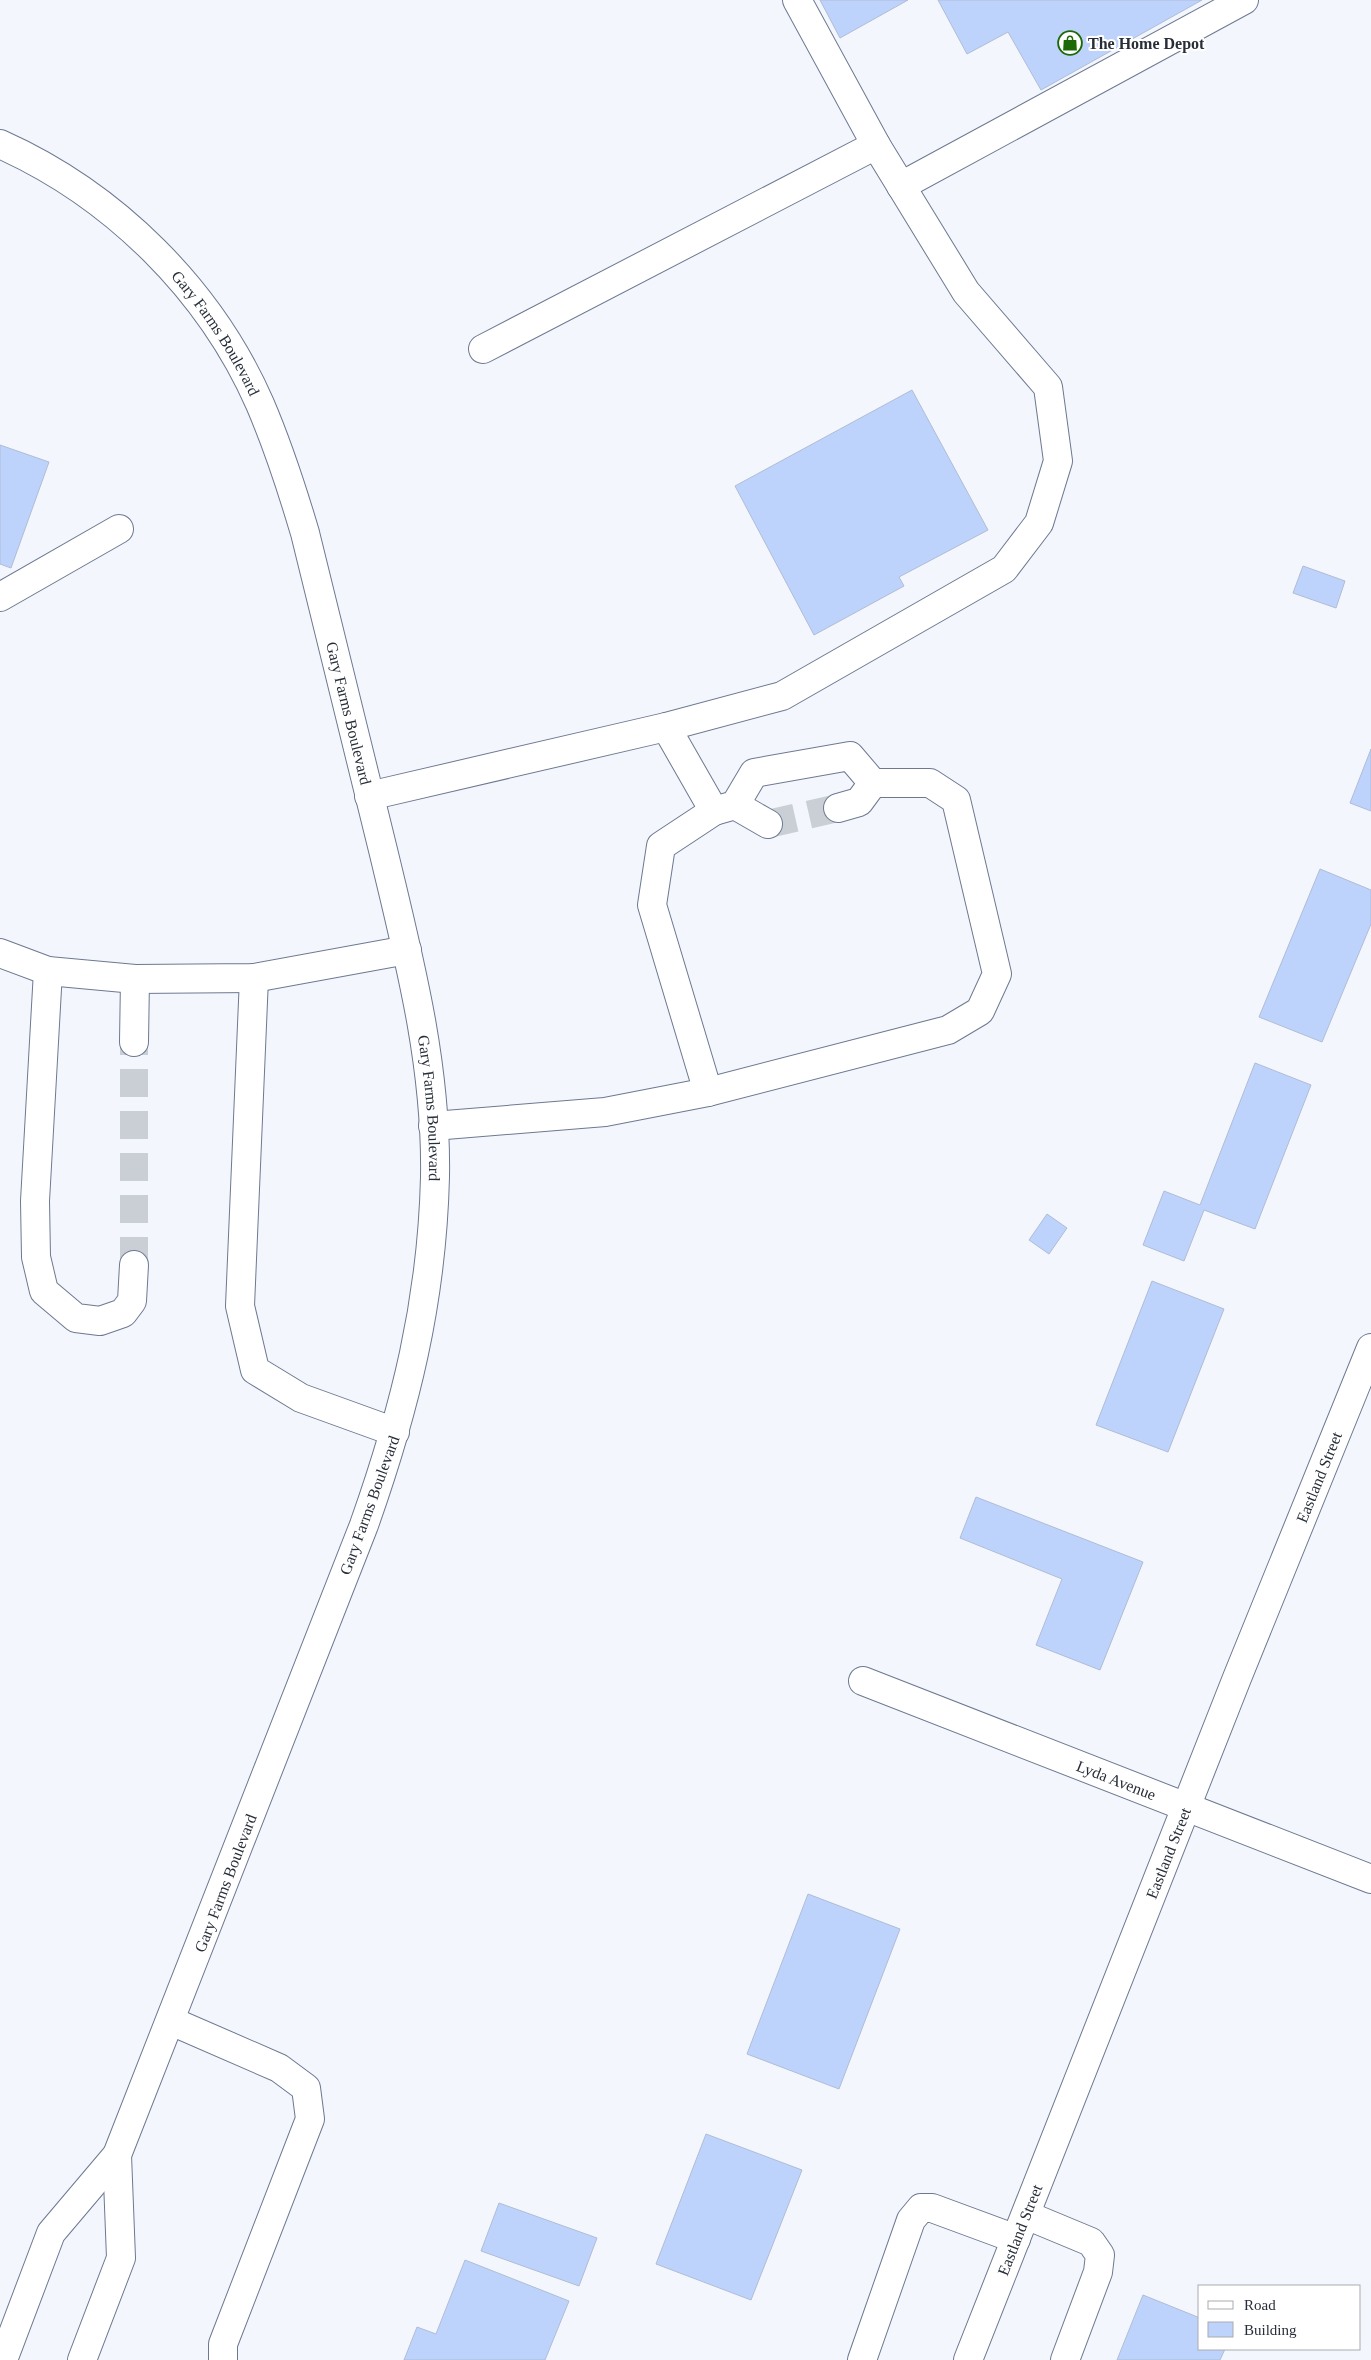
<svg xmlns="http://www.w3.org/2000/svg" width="1371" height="2360" viewBox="0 0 1371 2360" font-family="Georgia,serif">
<rect width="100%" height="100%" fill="#f3f6fc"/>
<path fill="#bed3fb" stroke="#afbcd6" d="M820,0H908L840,38Z
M938,0H1202L1041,90L1008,32L967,54Z
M912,390L988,530L899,577L904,586L814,635L735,486Z
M0,445L49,462L11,568L0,564Z
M1303,566L1345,581L1336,608L1293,593Z
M1371,749V811L1350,803Z
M1320,869L1371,890V924L1322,1042L1259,1017Z
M1255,1063L1311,1085L1255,1229L1204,1210L1184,1261L1143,1245L1164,1191L1200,1205Z
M1047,1214L1067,1228L1049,1254L1029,1240Z
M1152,1281L1224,1309L1168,1452L1096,1425Z
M976,1497L1143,1562L1100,1670L1036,1645L1062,1579L960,1538Z
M808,1894L900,1929L839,2089L747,2054Z
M706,2134L802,2170L751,2300L656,2264Z
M499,2203L597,2238L579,2286L481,2251Z
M465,2260L569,2301L545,2360H404L417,2327L436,2334Z
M1143,2295L1200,2318V2349H1225L1220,2360H1117Z"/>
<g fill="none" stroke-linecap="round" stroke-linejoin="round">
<path stroke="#caced5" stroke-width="28" stroke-dasharray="28 14" stroke-linecap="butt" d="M768,824L838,808
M134,1265V1042"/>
<g stroke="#6d7991" stroke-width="30">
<g id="minor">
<path id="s1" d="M0,144C114,195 210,290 260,404C278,446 292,489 305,533C331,639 357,745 383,850C409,958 437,1065 435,1177C432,1302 405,1409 364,1525L117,2155L51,2233L3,2360"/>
<path d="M901,186L1244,0"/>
<path d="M483,349L876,145L797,0"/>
<path d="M0,597L119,529"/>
<path d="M369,796L666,727L782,696L1004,569L1039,523L1058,461L1048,387L966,292L876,145"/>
<path d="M735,805L768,824"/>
<path d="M838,808L859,802L873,783"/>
<path d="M0,953L48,971L135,979L254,978L407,950"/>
<path d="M48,971L35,1201L36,1257L44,1291L76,1318L100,1321L123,1313L132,1301L134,1265"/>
<path d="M254,978L240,1306L255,1370L301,1398L395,1432"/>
<path d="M134,1042L135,979"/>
<path d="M708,1092L652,905L661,846L714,811"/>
<path d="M433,1126L605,1112L708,1092L948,1030L980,1011L997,974L956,800L930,783H873L850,756L754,773L735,805L714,811L666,727"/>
<path id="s2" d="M863,1681L1371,1879"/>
<path d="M171,2021L279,2068L306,2088L310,2119L223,2344V2360"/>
<path d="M1026,2215L1091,2242L1100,2255L1098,2272L1065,2360"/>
<path d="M82,2360L121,2258L117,2155"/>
<path d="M862,2360L911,2220L921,2208H932L1016,2239"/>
<path id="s3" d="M968,2360L1237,1678L1371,1348"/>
</g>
</g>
<use href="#minor" stroke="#fff" stroke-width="28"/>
</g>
<defs>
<g id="shop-ring" transform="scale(1.25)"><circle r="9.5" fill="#fff" stroke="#1d6906" stroke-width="1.5"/><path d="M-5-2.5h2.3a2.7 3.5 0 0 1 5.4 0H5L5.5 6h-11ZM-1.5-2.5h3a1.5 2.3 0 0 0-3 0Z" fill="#1d6906"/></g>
</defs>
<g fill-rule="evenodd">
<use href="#shop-ring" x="1070" y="43"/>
</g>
<g text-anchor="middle" stroke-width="4" stroke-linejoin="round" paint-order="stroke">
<g font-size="16" font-weight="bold" fill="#282e38" stroke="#fff" text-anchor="start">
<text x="1088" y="49">The Home Depot</text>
</g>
<g font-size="16" fill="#282e38" stroke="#fff">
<text dy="6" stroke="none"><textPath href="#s1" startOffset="292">Gary Farms Boulevard</textPath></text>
<text dy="6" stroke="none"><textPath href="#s1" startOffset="698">Gary Farms Boulevard</textPath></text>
<text dy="6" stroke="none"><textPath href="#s1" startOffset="1102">Gary Farms Boulevard</textPath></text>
<text dy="6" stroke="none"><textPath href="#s3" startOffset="950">Eastland Street</textPath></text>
<text transform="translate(369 1505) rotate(-70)" y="6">Gary Farms Boulevard</text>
<text dy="6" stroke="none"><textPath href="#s2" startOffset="272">Lyda Avenue</textPath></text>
<text dy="6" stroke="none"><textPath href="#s3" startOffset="545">Eastland Street</textPath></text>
<text transform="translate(225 1883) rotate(-69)" y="6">Gary Farms Boulevard</text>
<text dy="6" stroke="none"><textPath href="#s3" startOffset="140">Eastland Street</textPath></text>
</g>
</g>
<rect x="1198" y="2285" width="162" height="65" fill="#ffffff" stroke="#a9abaf"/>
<rect x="1208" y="2301" width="25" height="8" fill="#ffffff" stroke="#a9abaf"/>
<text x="1244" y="2310" font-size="15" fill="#282e38">Road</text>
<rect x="1208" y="2322" width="25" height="15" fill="#bed3fb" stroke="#a9abaf"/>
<text x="1244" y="2335" font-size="15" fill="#282e38">Building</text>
</svg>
